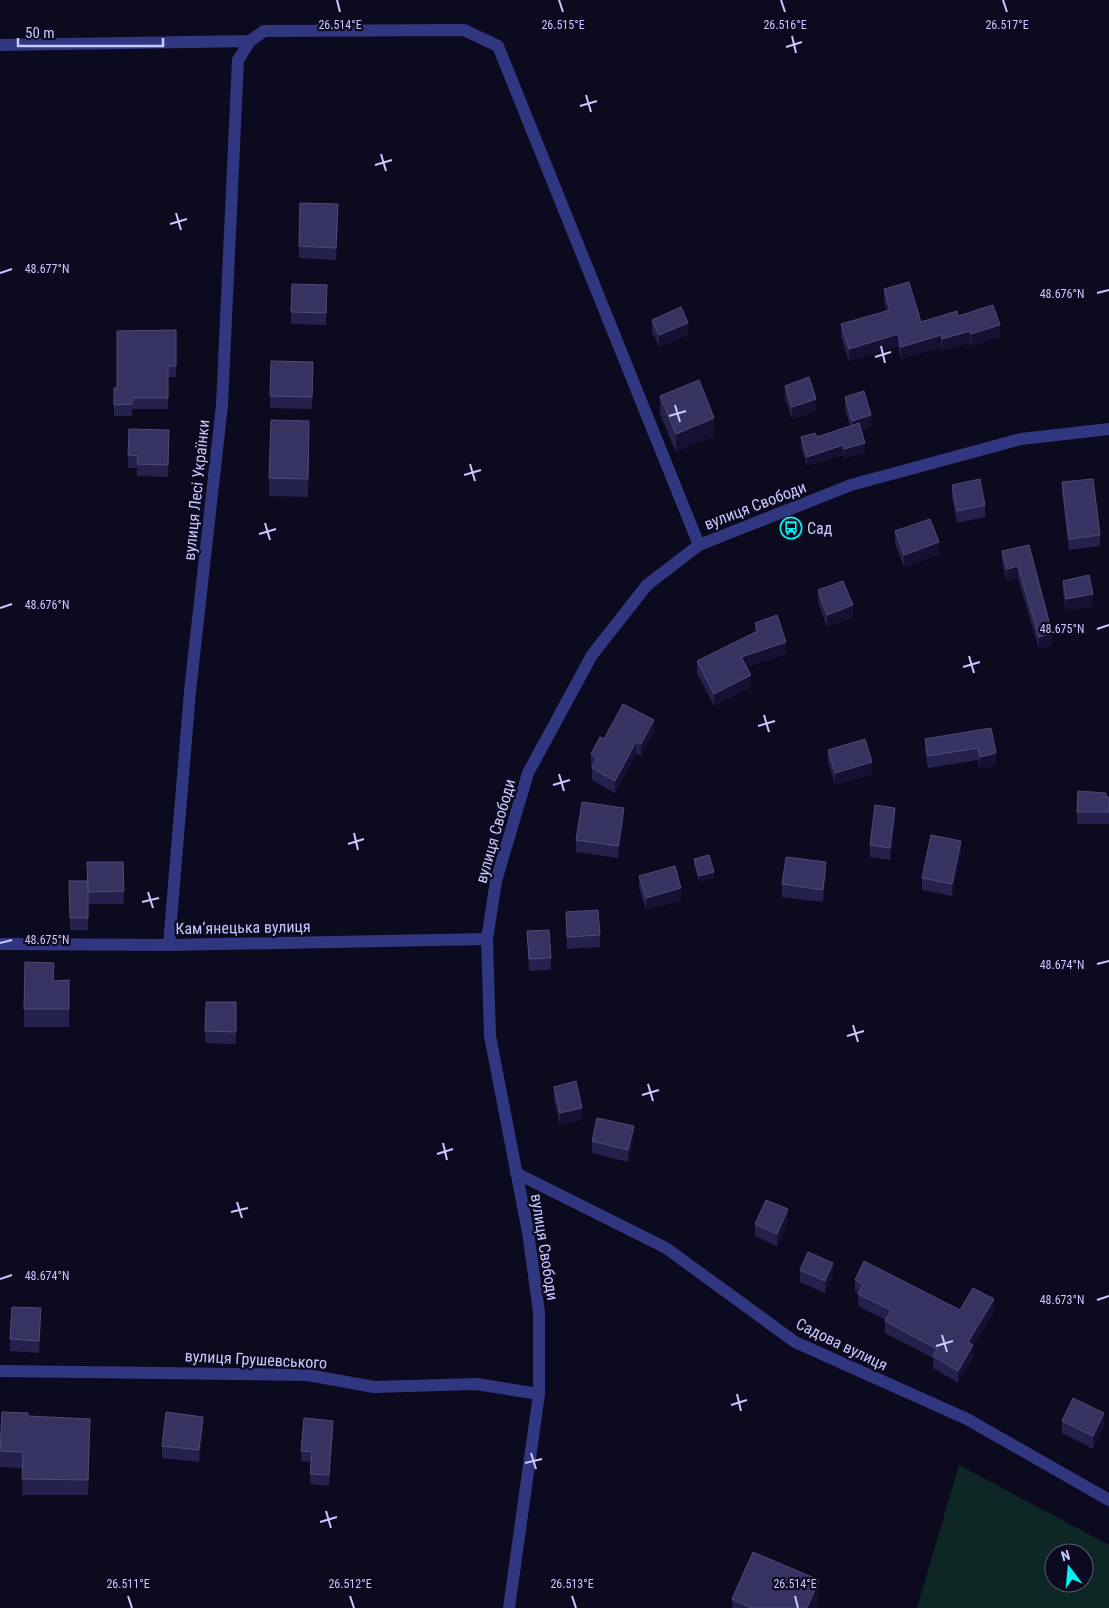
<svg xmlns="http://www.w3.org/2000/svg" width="1109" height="1608" viewBox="0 0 1109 1608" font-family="'Roboto Condensed',sans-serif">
<rect width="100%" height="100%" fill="#0c0a1e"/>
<path fill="#0d2824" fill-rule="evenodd" d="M959,1465L1109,1545V1608H917ZM1054,1553H1084V1583H1054Z"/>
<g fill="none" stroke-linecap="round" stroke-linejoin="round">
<path stroke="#313680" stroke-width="12" d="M0,45L250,41
M0,944L169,945L487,939
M169,945L190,691L222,405L238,60L250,41L264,31L464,30L498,46L699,545
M516,1173L666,1248L795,1342L967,1419L1109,1500
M0,1371L308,1375L374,1387L476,1384L539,1394"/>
<path stroke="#313680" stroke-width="12" d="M509,1608L539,1394V1312L528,1232L490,1036L487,939L496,881L528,773L592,655L647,585L699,545L851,485L1021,439L1109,429"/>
</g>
<path fill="#25214d" d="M338,216L336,260L299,258V246Z
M884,289L921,322L958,316L1000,337L971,346L970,343L942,351L941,347L901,359L898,346L849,361L841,337V324L887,311L884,301Z
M327,297L326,325L291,324V312Z
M652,320L688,335L659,347L652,332Z
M176,330V377H168V409H132V416H114V388H117Z
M271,361L313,362L312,409L270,408Z
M785,386L816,411L792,419L785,398Z
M660,396L714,436L676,452L660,414Z
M845,397L871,427L862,430L865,452L844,459L843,455L807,466L801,447V437H817L850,426L845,409Z
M309,439L308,497L269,496V478Z
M169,442L168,477L137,476V468H128V455Z
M1062,482L1100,535V546L1069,550L1062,493Z
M952,485L985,505V517L957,523L952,497Z
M895,531L939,554L904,567L895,544Z
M1029,545L1052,645L1039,649L1018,578L1007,581L1002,563V551Z
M1063,581L1093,606L1066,611L1063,593Z
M818,590L853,617L827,627L818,602Z
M755,623L786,654L747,667L751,687L714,706L697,673V661L755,632Z
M991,728L996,765L980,769L978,760L928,768L925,751V739Z
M654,732L641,756L636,754L615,793L592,780V767L591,766V754L604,739Z
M828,750L872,774L835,785L828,762Z
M1106,797H1109V824H1077V812Z
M624,820L618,858L576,852V840Z
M895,820L890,860L870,857V845Z
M961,853L952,896L922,890V878Z
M694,859L714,878L699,882L694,865Z
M123,862L124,904H88V930H70L69,881H87Z
M826,874L823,902L782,897V884Z
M639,876L681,900L646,910L639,888Z
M566,912L600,935V947L567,949Z
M527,931L551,958V970L529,971Z
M25,962L54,981L69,980V1027H24Z
M206,1002H236V1044L205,1043Z
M554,1087L582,1120L560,1125L554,1099Z
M634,1138L628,1162L592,1153V1141Z
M788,1221L777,1246L755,1236V1224Z
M800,1270L833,1275L825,1293L800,1282Z
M855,1280L960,1310L994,1311L973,1346V1357L958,1383L933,1368V1358L885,1333V1321L886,1320L858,1306V1294L855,1292Z
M41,1320L39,1353L10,1351V1339Z
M28,1416L90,1434L88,1495H22L23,1468L0,1467V1450Z
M1062,1421L1104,1426L1093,1449L1062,1433Z
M203,1429L199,1462L162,1458V1446Z
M333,1431L329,1486L310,1484L311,1462L301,1461V1451Z
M819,1598L815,1608H732V1599Z"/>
<path fill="#141132" d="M688,323V335L659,347V335Z
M1000,325V337L971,346V334Z
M970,331V343L942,351V339Z
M898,334V346L849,361V349Z
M941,335V347L901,359V347Z
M816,399V411L792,419V407Z
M871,415V427L852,433V421Z
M714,418V436L676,452V434Z
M865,443V452L844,459V449Z
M843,445V455L807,466V457Z
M939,542V554L904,567V555Z
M1018,566V578L1007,581V569Z
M1093,594V606L1066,611V599Z
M853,605V617L827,627V615Z
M1052,633V645L1039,649V637Z
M786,642V654L741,669V657Z
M751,675V687L714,706V694Z
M654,720V732L641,756V744Z
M636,742V754L615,793V781Z
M996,753V765L980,769V757Z
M872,762V774L835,785V773Z
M624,808V820L618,858V846Z
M895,808V820L890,860V848Z
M961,841V853L952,896V884Z
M826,862V874L823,902V890Z
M714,872V878L699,882V876Z
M681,888V900L646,910V898Z
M582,1108V1120L560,1125V1113Z
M634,1126V1138L628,1162V1150Z
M788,1209V1221L777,1246V1234Z
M833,1263V1275L825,1293V1281Z
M994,1299V1311L973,1346V1357L958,1383V1371L968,1342Z
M41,1308V1320L39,1353V1341Z
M1104,1413V1426L1093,1449V1436Z
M203,1417V1429L199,1462V1450Z
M90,1419V1434L88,1495V1480Z
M333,1421V1431L329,1486V1475Z
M819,1580V1598L815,1608H807Z"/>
<path fill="#373360" stroke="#4e4a79" d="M300,203L338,204L336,248L299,246Z
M909,282L921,322L957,311L958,316L993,305L1000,325L971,334L970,331L942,339L941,335L901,347L898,334L849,349L841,324L890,310L884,289Z
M292,284L327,285L326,313L291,312Z
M681,307L688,323L659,335L652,320Z
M176,330V366H168V398H132V404L114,405V388H117V331Z
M271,361L313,362L312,397L270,396Z
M809,377L816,399L792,407L785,386Z
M699,380L714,418L676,434L660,396Z
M864,391L871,415L852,421L845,397Z
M271,420L309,421L308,479L269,478Z
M859,423L865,443L844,449L843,445L807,457L801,437L815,433L817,437Z
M129,429L169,430L168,465L137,464L138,456L128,455Z
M980,479L985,505L957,511L952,485Z
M1093,479L1100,535L1069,539L1062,482Z
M930,519L939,542L904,555L895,531Z
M1029,545L1052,633L1039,637L1018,566L1007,569L1002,551Z
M1089,575L1093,594L1066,599L1063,581Z
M843,581L853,605L827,615L818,590Z
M777,615L786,642L741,657L751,675L714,694L697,661L758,631L755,623Z
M623,704L654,720L641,744L636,742L615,781L592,768L597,758L591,754L600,737L604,739Z
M991,728L996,753L980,757L978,748L928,756L925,739Z
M865,739L872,762L835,773L828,750Z
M1078,791L1106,793V797H1109V812H1077Z
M582,802L624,808L618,846L576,840Z
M875,805L895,808L890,848L870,845Z
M931,835L961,841L952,884L922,878Z
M709,855L714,872L699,876L694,859Z
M786,857L826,862L823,890L782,884Z
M87,862H123L124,891L88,892Z
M675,866L681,888L646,898L639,876Z
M69,881H88V918H70Z
M598,910L600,935L567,937L566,912Z
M549,930L551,958L529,959L527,931Z
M25,962L54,963L53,981L69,980V1009H24Z
M206,1002H236V1032L205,1031Z
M576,1081L582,1108L560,1113L554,1087Z
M597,1118L634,1126L628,1150L592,1141Z
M766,1200L788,1209L777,1234L755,1224Z
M808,1252L833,1263L825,1281L800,1270Z
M864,1261L960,1310L973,1288L994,1299L968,1342L973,1345L958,1371L933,1356L937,1349L885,1321L891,1310L858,1294L863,1284L855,1280Z
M12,1307L41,1308L39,1341L10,1339Z
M1073,1398L1104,1413L1093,1436L1062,1421Z
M2,1412L28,1413V1416L90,1419L88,1480L22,1479L23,1452L0,1451Z
M166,1412L203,1417L199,1450L162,1446Z
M304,1418L333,1421L329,1475L310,1474L312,1452L301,1451Z
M753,1552L819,1580L807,1608H752L732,1599Z"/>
<path fill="none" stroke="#c8c7ff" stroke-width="2" d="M337,0L340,12M559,0L563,12M781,0L785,12M1003,0L1007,12M792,36L796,53M786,47L802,42M586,95L591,112M580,106L597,101M381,154L386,171M375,165L392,160M176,213L181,230M170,224L187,219M0,273L12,269M1097,293L1109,290M881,346L885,363M875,357L891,352M675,405L680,422M669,416L686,411M470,464L475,481M464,475L481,470M265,523L270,540M259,534L276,529M0,608L12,604M1097,629L1109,625M969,656L974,673M963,667L980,662M764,715L769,732M758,726L775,721M559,774L564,791M553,785L570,780M354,833L358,850M348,844L364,839M148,892L153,908M142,902L159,898M0,943L12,940M1097,964L1109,961M853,1025L858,1042M847,1036L864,1031M648,1084L653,1101M642,1095L659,1090M443,1143L447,1160M437,1154L453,1149M237,1202L242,1218M231,1212L248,1208M0,1279L12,1275M1097,1300L1109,1296M942,1335L947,1352M936,1346L953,1341M737,1394L741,1411M731,1405L747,1400M531,1453L536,1469M525,1463L542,1459M326,1511L331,1528M320,1522L337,1517M128,1596L132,1608M350,1596L354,1608M572,1596L576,1608M795,1596L798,1608"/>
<defs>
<g id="bus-ring" transform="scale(1.125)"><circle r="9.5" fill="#0c0a1e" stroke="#00f2f2" stroke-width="1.5"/><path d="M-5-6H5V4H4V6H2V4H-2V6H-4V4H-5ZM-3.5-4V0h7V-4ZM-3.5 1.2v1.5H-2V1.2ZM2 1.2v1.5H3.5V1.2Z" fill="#00f2f2"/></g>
</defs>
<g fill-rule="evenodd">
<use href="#bus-ring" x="791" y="528"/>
</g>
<g text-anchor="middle" stroke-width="4.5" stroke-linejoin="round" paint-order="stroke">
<g font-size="16" fill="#c8c7ff" stroke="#0c0a1e">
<text transform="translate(196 490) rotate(-84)" y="6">вулиця Лесі Українки</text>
<text transform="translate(755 505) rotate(-21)" y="6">вулиця Свободи</text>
<text transform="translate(495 831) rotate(-74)" y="6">вулиця Свободи</text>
<text transform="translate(243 927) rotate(-1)" y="6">Камʼянецька вулиця</text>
<text transform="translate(545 1247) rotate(81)" y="6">вулиця Свободи</text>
<text transform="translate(842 1344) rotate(26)" y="6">Садова вулиця</text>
<text transform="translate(256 1359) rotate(3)" y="6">вулиця Грушевського</text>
</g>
<g font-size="16" fill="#c8c7ff" stroke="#0c0a1e" text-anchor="start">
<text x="807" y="534">Сад</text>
</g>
</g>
<g font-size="12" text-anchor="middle" fill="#c8c7ff" stroke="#0c0a1e" stroke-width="4.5" stroke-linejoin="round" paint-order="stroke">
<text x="340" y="29">26.514°E</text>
<text x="563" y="29">26.515°E</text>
<text x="785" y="29">26.516°E</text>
<text x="1007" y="29">26.517°E</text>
<text x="47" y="273">48.677°N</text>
<text x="1062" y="298">48.676°N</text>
<text x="47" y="609">48.676°N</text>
<text x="1062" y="633">48.675°N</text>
<text x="47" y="944">48.675°N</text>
<text x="1062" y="969">48.674°N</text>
<text x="47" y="1280">48.674°N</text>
<text x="1062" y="1304">48.673°N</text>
<text x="128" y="1588">26.511°E</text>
<text x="350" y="1588">26.512°E</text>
<text x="572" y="1588">26.513°E</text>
<text x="795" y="1588">26.514°E</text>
</g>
<g transform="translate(1069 1568) rotate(344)"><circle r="24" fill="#0c0a1e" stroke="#575678"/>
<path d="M0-4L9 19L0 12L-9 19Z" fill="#00f2f2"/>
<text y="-8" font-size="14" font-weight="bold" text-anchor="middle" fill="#c8c7ff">N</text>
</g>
<path d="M18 38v8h145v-8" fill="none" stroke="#c8c7ff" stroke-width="2.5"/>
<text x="25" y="38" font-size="15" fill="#c8c7ff" stroke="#0c0a1e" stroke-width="4" paint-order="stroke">50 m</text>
</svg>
